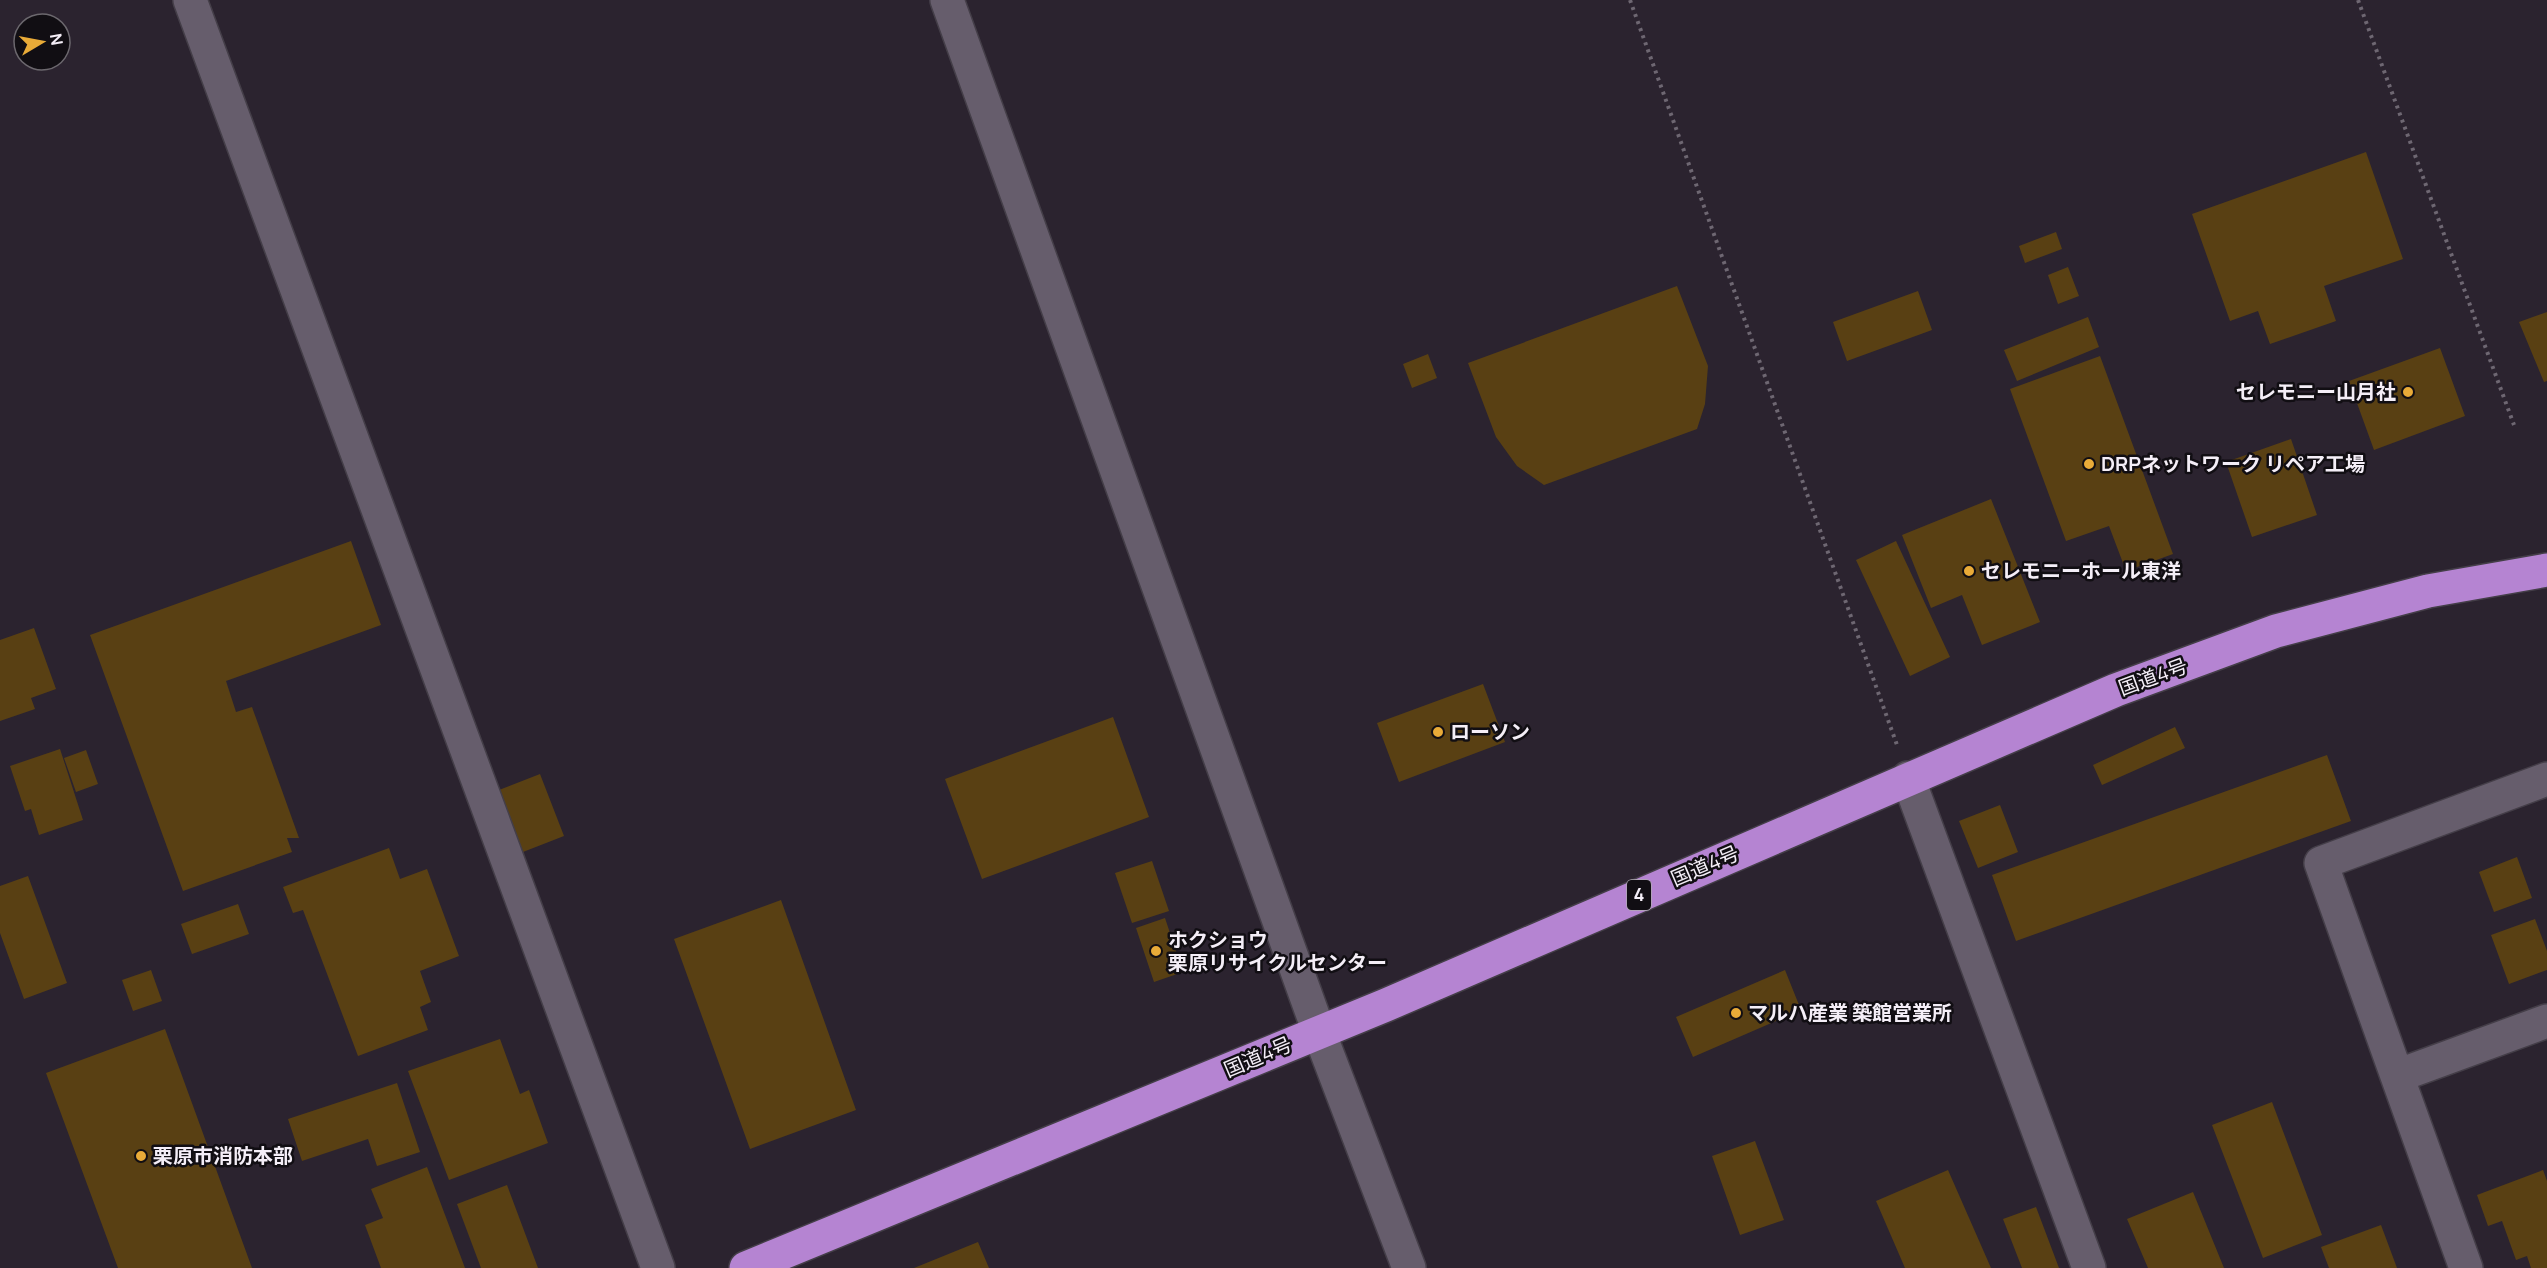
<svg xmlns="http://www.w3.org/2000/svg" width="2547" height="1268" viewBox="0 0 2547 1268" font-family="Manrope,'Noto Sans JP',sans-serif">
<rect width="100%" height="100%" fill="#2b232f"/>
<path fill="#594013" d="M2366,152L2403,259L2324,286L2336,321L2270,344L2258,311L2230,321L2192,214Z
M2056,232L2062,249L2025,263L2019,246Z
M2068,267L2079,296L2058,304L2048,275Z
M1677,286L1708,366L1705,404L1697,429L1544,485L1517,466L1496,437L1468,363Z
M1918,291L1932,330L1847,361L1833,322Z
M2547,312V381L2544,382L2519,322Z
M2088,317L2099,347L2017,381L2004,350Z
M2440,348L2465,416L2374,450L2349,381Z
M1428,354L1437,378L1412,388L1403,364Z
M2100,356L2173,554L2126,571L2109,526L2066,541L2010,389Z
M2291,439L2317,515L2252,537L2226,462Z
M1991,499L2040,622L1982,645L1962,595L1931,608L1902,535Z
M351,541L381,625L226,681L236,712L252,707L299,838H287L292,852L183,891L90,635Z
M1896,541L1950,657L1910,676L1856,560Z
M34,628L56,689L31,698L35,709L0,721V640Z
M1483,684L1505,742L1399,782L1377,723Z
M1113,717L1149,817L982,879L945,779Z
M2175,727L2185,748L2102,785L2093,765Z
M60,749L83,820L39,835L31,809L25,811L10,766Z
M86,750L98,784L76,792L64,758Z
M2327,755L2351,821L2016,941L1992,875Z
M540,774L564,836L523,852L499,790Z
M2000,805L2018,852L1978,868L1959,821Z
M389,848L400,879L427,869L459,956L420,971L431,1002L420,1007L428,1030L358,1056L303,910L293,913L283,887Z
M2517,857L2532,898L2494,912L2479,872Z
M1152,861L1169,911L1132,923L1115,873Z
M28,876L67,983L24,999L0,933V886Z
M781,900L856,1110L750,1149L674,939Z
M238,904L249,934L192,954L181,924Z
M1165,918L1183,972L1154,982L1136,928Z
M2535,919L2547,951V970L2509,984L2491,935Z
M151,970L162,1001L133,1011L122,980Z
M1785,970L1801,1010L1693,1057L1676,1017Z
M165,1029L252,1268H118L46,1073Z
M500,1039L520,1094L529,1090L548,1143L449,1180L408,1071Z
M397,1083L420,1152L377,1166L368,1139L302,1161L288,1119Z
M2272,1102L2322,1235L2263,1258L2212,1125Z
M1755,1141L1784,1220L1740,1235L1712,1156Z
M427,1167L465,1268H381L365,1225L383,1218L371,1189Z
M1948,1170L1991,1268H1905L1876,1201Z
M2543,1170L2547,1181V1268H2531L2527,1256L2516,1260L2502,1221L2488,1226L2477,1195Z
M507,1185L538,1268H481L457,1204Z
M2193,1192L2224,1268H2148L2127,1219Z
M2036,1207L2059,1268H2022L2003,1219Z
M2381,1225L2397,1268H2329L2321,1247Z
M978,1242L989,1268H914Z"/>
<g fill="none" stroke-linecap="round" stroke-linejoin="round">
<g stroke="#443e48" stroke-width="36">
<path id="minor" d="M190,0L658,1268
M947,0L1319,1032L1409,1268
M1908,778L2089,1268
M2397,1076L2321,863L2547,779
M2466,1268L2397,1076L2547,1021"/>
</g>
<g stroke="#443e48" stroke-width="36">
<path id="highway" d="M746,1268L1386,1005L2116,690L2276,631L2428,591L2547,570"/>
</g>
<path stroke="#6e6772" stroke-width="4" stroke-dasharray="3 4.5" stroke-linecap="butt" d="M1630,0L1897,745
M2358,0L2514,425"/>
<use href="#minor" stroke="#665d6c" stroke-width="33"/>
<use href="#highway" stroke="#b584d2" stroke-width="33"/>
</g>
<g fill="#e9ab38" stroke="#110e13" stroke-width="2">
<circle cx="2408" cy="392" r="6"/>
<circle cx="2089" cy="464" r="6"/>
<circle cx="1969" cy="571" r="6"/>
<circle cx="1438" cy="732" r="6"/>
<circle cx="1156" cy="951" r="6"/>
<circle cx="1736" cy="1013" r="6"/>
<circle cx="141" cy="1156" r="6"/>
</g>
<g text-anchor="middle" stroke-width="5" stroke-linejoin="round" paint-order="stroke">
<rect fill="#110e13" stroke="#b0abb3" stroke-width="1.5" x="1627" y="880" width="24" height="30" rx="4.5"/>
<g font-size="18" font-weight="bold" fill="#f4eef7">
<text x="1639" y="901">4</text>
</g>
<g font-size="20" font-weight="bold" fill="#f4eef7" stroke="#110e13" text-anchor="start">
<text x="2396" y="399" text-anchor="end">セレモニー山月社</text>
<text x="2101" y="471">DRPネットワーク リペア工場</text>
<text x="1981" y="578">セレモニーホール東洋</text>
<text x="1450" y="739">ローソン</text>
<text x="1168" y="947">ホクショウ<tspan x="1168" dy="23">栗原リサイクルセンター</tspan></text>
<text x="1748" y="1020">マルハ産業 築館営業所</text>
<text x="153" y="1163">栗原市消防本部</text>
</g>
<g font-size="20" fill="#f4eef7" stroke="#110e13">
<text transform="translate(2153 677) rotate(-20)" y="7">国道4号</text>
<text transform="translate(1705 866) rotate(-23)" y="7">国道4号</text>
<text transform="translate(1258 1057) rotate(-23)" y="7">国道4号</text>
</g>
</g>
<g transform="translate(42 42) rotate(80)"><circle r="28" fill="#110e13" stroke="#6c686e" stroke-width="1.5"/>
<path d="M0-4.5L10 22L0 15L-10 22Z" fill="#e9ab38"/>
<text y="-9" font-size="16" font-weight="bold" text-anchor="middle" fill="#f4eef7">N</text>
</g>
</svg>
